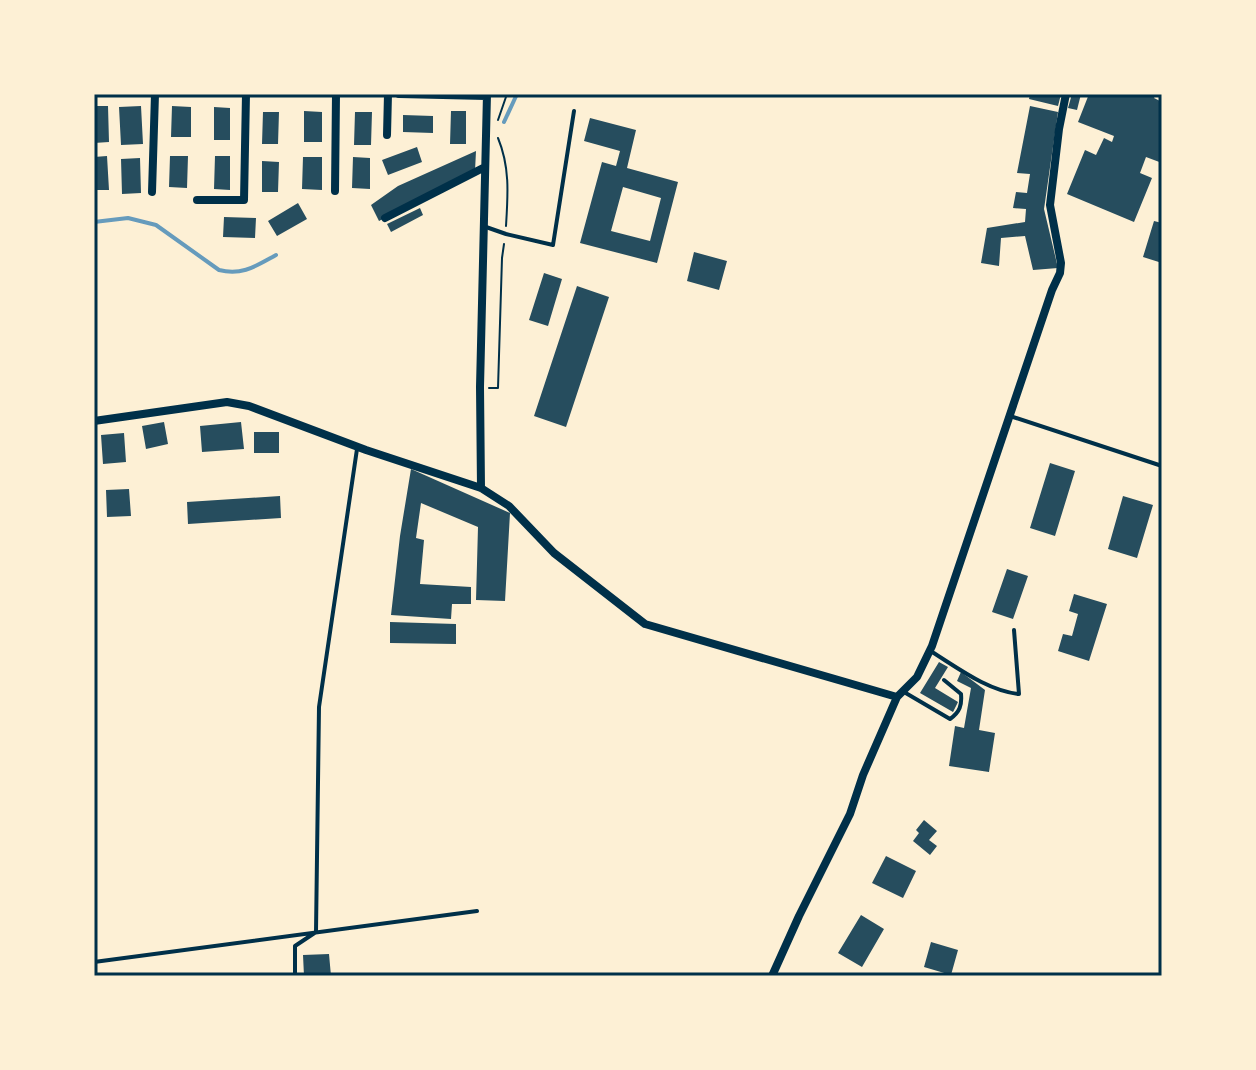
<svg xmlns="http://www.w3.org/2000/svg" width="1256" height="1070" viewBox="0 0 1256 1070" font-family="'PT Sans Narrow',sans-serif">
<rect width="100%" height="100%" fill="#fdf0d5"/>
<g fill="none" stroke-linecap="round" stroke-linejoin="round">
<path stroke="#669bbc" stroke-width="4" d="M504,122L517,94
M94,222L128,218L156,225L219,270C242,276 256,266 276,255"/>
</g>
<path fill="#264d5e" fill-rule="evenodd" d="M1030,94H1061L1058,106L1029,99Z
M1072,94H1081L1077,110L1068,108Z
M1089,94H1156L1154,98L1162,102V163L1146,157L1140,173L1152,178L1134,222L1067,194L1085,150L1096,155L1104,138L1112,142L1114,136L1078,122Z
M94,106H108L109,142L94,143Z
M141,106L143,144L121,145L119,107Z
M172,106L191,107V137H171Z
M1030,106L1058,112L1044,209L1058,268L1033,270L1025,236L1001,238L999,266L981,263L987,228L1025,222L1026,209L1013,208L1016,192L1027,193L1030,174L1017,173Z
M214,107L230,108V140H214Z
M304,111L322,112V142H304Z
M451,111H466V144H450Z
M263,112H279L278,144H262Z
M355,112H372L371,145H354Z
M403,115L433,116V133L403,132Z
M590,118L636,130L627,168L678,182L657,263L580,243L602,162L616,166L620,151L584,141ZM623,187L661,198L650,241L611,231Z
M417,147L422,162L388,175L382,160Z
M476,151L475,171L379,221L371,205L398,186Z
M107,156L109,190H94V157Z
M170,156H188L187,188L169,187Z
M215,156H230V190L214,189Z
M303,157H322V190L302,189Z
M353,157L370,158V189L352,188Z
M140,158L141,193L122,194L121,159Z
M262,161L279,162L278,192H262Z
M298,203L307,219L277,236L268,221Z
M420,208L423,215L391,232L387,224Z
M224,217L256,218L255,238L223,237Z
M1154,221L1162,223V263L1143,257Z
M694,252L727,261L719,290L687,281Z
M544,273L562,279L548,326L529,320Z
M577,286L609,297L566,427L534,416Z
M164,422L168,444L146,449L142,426Z
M241,422L244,449L202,452L200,426Z
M254,432H279V453H254Z
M124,433L126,462L103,464L101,435Z
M1050,463L1075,471L1055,536L1030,528Z
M411,469L510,513L505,601L476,600L478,527L421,503L416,538L424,540L420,584L471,587V604H452L451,619L391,615L400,536Z
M129,489L131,516L107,517L106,490Z
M280,496L281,518L188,524L187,502Z
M1123,496L1153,505L1137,558L1108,549Z
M1007,569L1028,576L1013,619L992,612Z
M1074,594L1107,604L1089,661L1058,651L1063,634L1072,636L1078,614L1069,611Z
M390,622L456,624V644L390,643Z
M939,662L948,667L935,688L958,702L953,712L920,693Z
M961,672L985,690L979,730L995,733L989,772L949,766L955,726L964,728L971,688L957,681Z
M924,820L937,831L929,840L937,846L930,855L913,841L919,833L916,830Z
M886,856L916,871L903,898L872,883Z
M861,915L884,929L862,967L838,953Z
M931,942L958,950L951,975L924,967Z
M329,954L331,976H304L303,955Z"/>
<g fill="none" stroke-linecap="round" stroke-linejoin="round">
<path stroke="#003049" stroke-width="2" d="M498,120L507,94
M498,138C510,167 508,194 506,226
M489,388H498L502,258L504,244"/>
<path stroke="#003049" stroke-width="4" d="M486,227L506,234L553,245L574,111
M1010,416L1162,466
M932,652C958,668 988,691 1019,694L1014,630
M904,692L950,719C960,712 962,705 961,694L944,680
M94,962L477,911
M295,976V946L316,932L319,707L357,449"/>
<path stroke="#003049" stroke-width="8" d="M399,94L486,96
M387,135L388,94
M335,191L336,94
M152,192L155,94
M197,200H244L246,94
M385,218L485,167
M94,421L227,402L249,406L366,450L481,488L509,506L554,553L645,624L897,697
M481,488L480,387L487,94
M772,976L799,916L850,814L863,775L897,697L917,677L932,646L1052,290L1060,273L1061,263L1050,205L1059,129L1066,94"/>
</g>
<rect width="1256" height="1070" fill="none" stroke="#fdf0d5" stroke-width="192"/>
<rect x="96" y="96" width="1064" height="878" fill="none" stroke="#003049" stroke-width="3"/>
</svg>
